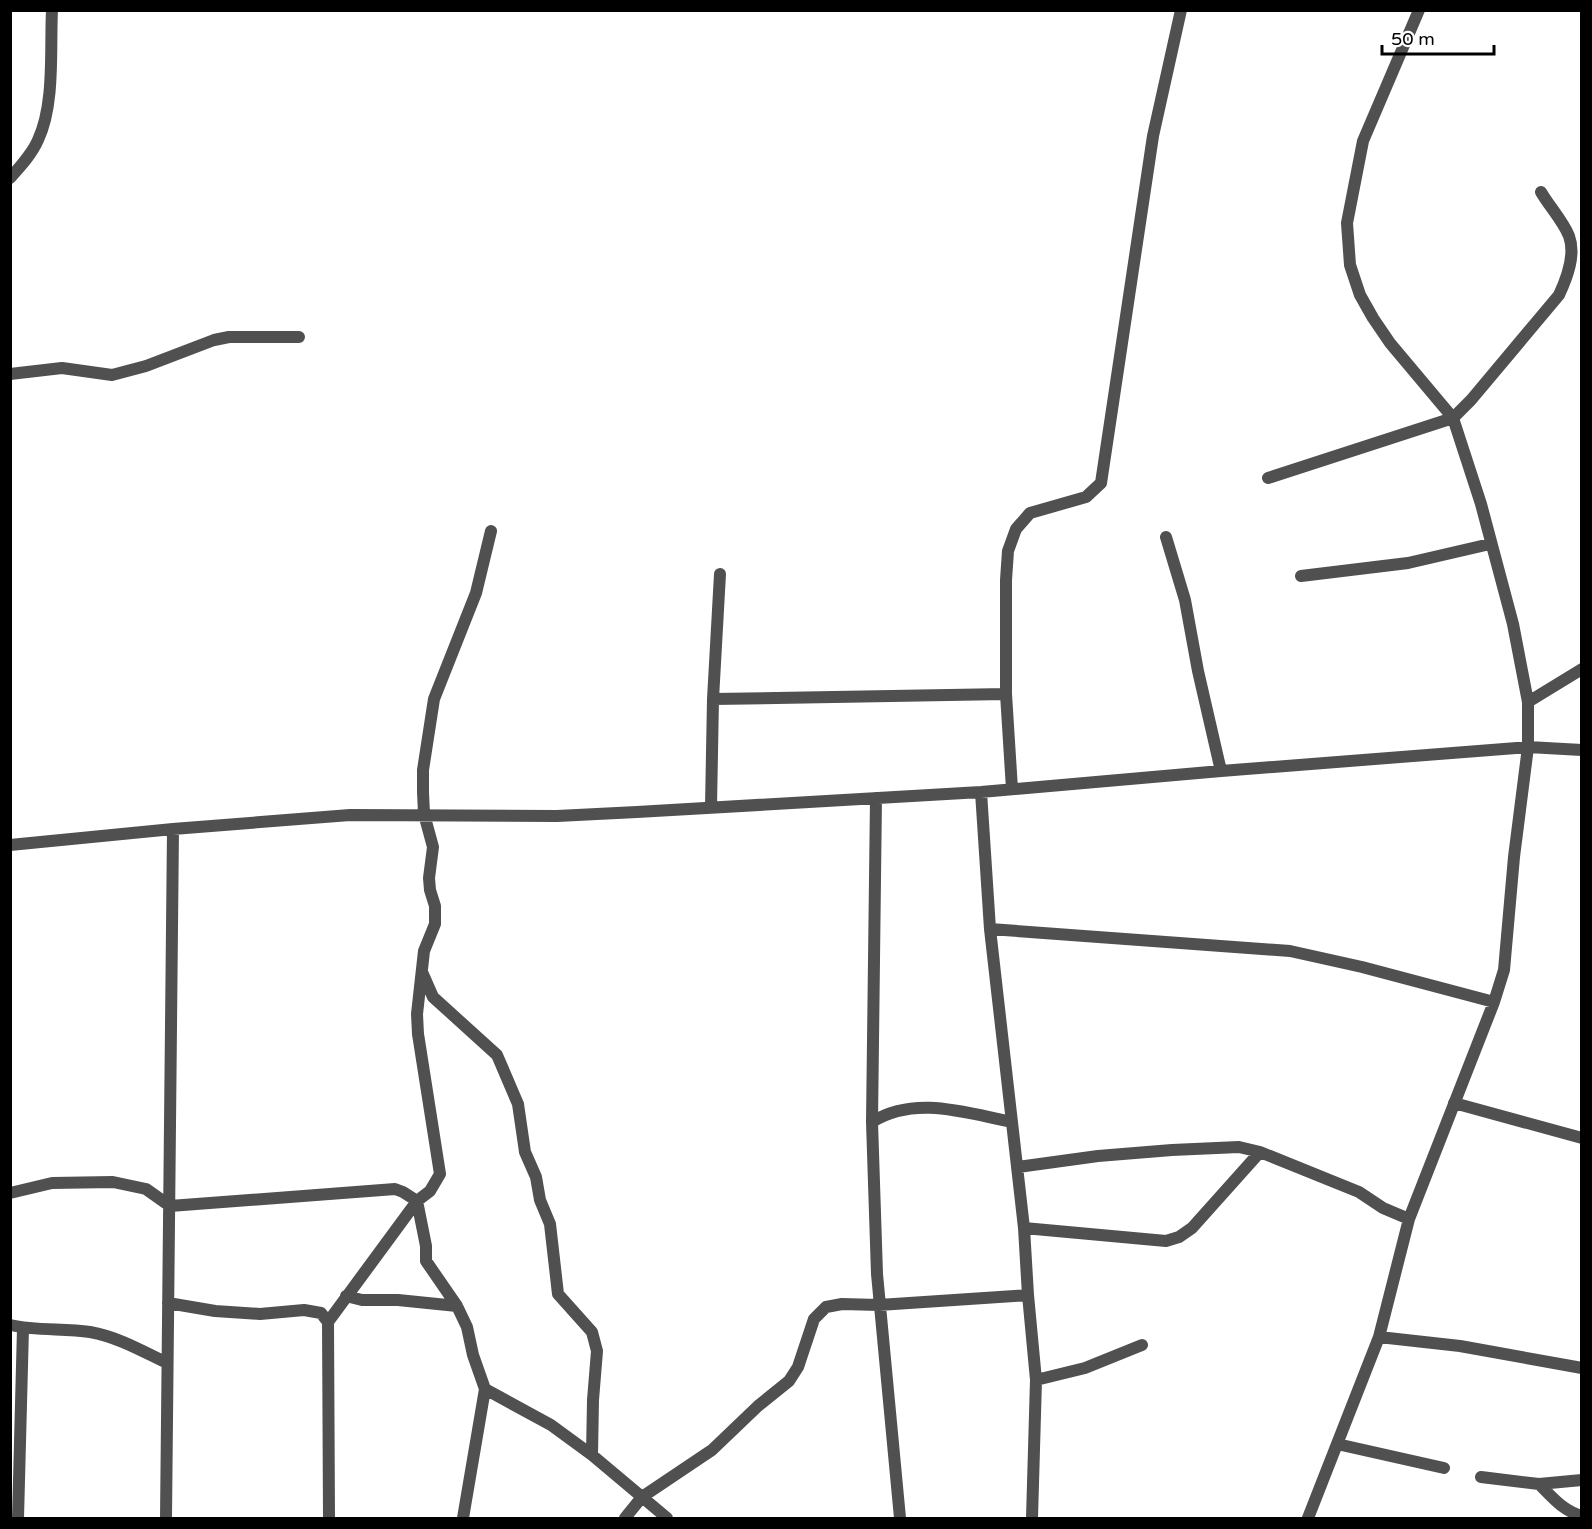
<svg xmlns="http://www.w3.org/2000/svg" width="1592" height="1529" viewBox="0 0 1592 1529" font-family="'Varela Round',sans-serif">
<rect width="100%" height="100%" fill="#fff"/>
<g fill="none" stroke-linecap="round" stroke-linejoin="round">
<path stroke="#505050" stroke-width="12" d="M10,178C20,167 32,154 38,140C55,104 50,50 52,10
M10,374L62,368L112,375L146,366L214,340L229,337H299
M1268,478L1453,418L1471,400L1559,295C1567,278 1576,255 1569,236C1563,221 1549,206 1541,192
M1166,537L1185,600L1198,671L1221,771
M1301,576L1408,563L1490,544
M713,699L1006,694
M1528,702L1582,669
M1012,789L1006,694V580L1008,551L1016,529L1030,513L1086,497L1101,483L1153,136L1181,10
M981,792L990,929L1024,1228L1028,1295L1036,1380L1032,1518
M876,798L872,1122L877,1274L900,1518
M711,807L713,699L720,574
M10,845L173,829L350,815L557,816L637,812L981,792L1221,771L1528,747L1582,750
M990,929L1290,951L1362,967L1494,1002
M422,972L433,997L497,1055L518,1104L525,1152L536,1177L540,1200L550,1224L558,1294L592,1332L597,1351L593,1400L592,1455
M1454,1103L1582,1138
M872,1122C915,1095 966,1113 1012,1122
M1018,1167L1098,1156L1172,1150L1239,1147L1260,1152L1359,1192L1383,1208L1409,1219
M10,1193L52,1183L113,1182L146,1189L170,1206L395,1189L403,1192L417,1201L426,1246V1261L457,1306L467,1327L473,1355L485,1389L463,1518
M1024,1228L1166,1241L1179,1237L1192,1228L1260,1152
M346,1296L362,1300H398L457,1306
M168,1303L215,1311L260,1314L304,1310L321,1313L328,1322L329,1518
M328,1322L417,1201L430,1191L440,1174L418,1034L417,1014L424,951L435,924V906L430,890L429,878L433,847L424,814L423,792V770L434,699L476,593L491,531
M10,1325C37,1331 64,1328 90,1332C118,1337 142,1351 167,1363
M1379,1337L1460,1346L1582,1368
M1036,1380L1085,1368L1142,1345
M485,1389L551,1425L592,1455L667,1518
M1337,1444L1444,1468
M1481,1477L1539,1484L1582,1480
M1539,1484C1552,1497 1563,1511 1582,1516
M18,1518L23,1328
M166,1518L173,829
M625,1518L642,1497L712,1450L758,1406L789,1381L798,1367L814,1319L826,1307L842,1304L879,1305L1028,1295
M1308,1518L1379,1337L1409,1219L1494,1002L1504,970L1514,857L1528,747V702L1513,624L1481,504L1453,418L1390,343L1373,318L1360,295L1350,265L1347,223L1363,141L1419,10"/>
</g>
<rect width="1592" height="1529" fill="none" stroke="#000000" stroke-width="24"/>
<path d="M1382 45v9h112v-9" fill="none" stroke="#000000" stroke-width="3"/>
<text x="1391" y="45" font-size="18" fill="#000000" stroke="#ffffff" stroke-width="4.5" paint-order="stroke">50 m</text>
</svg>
